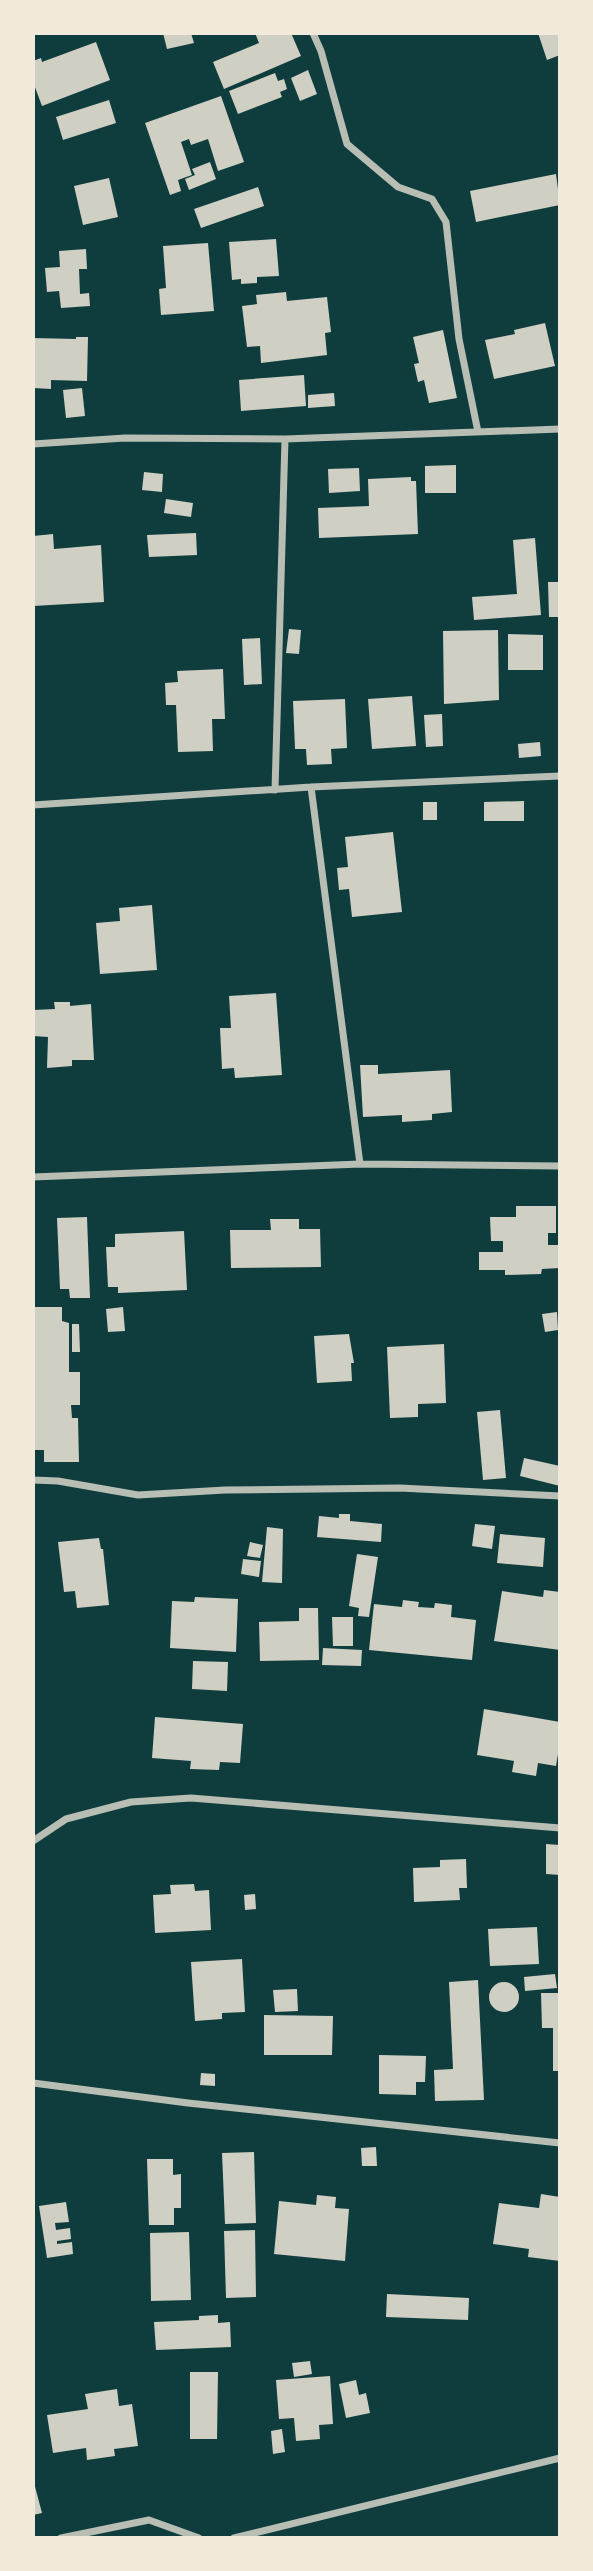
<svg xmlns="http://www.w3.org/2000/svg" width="593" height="2571" viewBox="0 0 593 2571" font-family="'Titillium Web',sans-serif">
<rect width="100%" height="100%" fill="#0f3d3e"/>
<path fill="#cfcfc3" d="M163,33H191L194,43L167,49Z
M255,33H291L301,56L224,89L213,62L259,43Z
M538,33H560V55L547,60Z
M96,42L110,80L42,106L33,82V61L41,58L42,62Z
M308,70L317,94L300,101L291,78Z
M275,73L278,81L284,79L287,89L280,92L282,97L238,114L229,91Z
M221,96L244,162L218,171L208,139L191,145L189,139L181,142L192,175L178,180L181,191L170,195L145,123Z
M109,100L116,123L63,140L56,117Z
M210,162L216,179L189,190L185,179L195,175L192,169Z
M556,174L560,205L476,222L470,191Z
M109,178L118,217L83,225L74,186Z
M258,187L264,206L201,228L194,209Z
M276,239L279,276L257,277V283L241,284V279L232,280L229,242Z
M208,243L214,311L161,315L159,289L166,288L163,246Z
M86,249L87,269H79L80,294L89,293L90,306L61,308L59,291L47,292L45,268L60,267L59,251Z
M286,292L287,301L327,297L331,332L325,333L327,355L261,363L260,346L247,347L242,306L257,304L256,295Z
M545,323L555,366L494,379L485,340L515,334L514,330Z
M443,330L457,398L429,403L424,380L418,382L414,364L419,363L413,337Z
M76,337H88L87,381L51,380V389L33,388V338L76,339Z
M304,375L306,406L241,411L239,380Z
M82,388L85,416L66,418L63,390Z
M334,393L335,406L308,408V395Z
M456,465V493H425V466Z
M359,468L360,491L329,493L328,469Z
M144,472L163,474L162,492L142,490Z
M411,477V481H416L418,534L319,538L318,508L369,506L368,479Z
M166,499L193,503L191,517L164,513Z
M196,533L197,555L149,557L147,535Z
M53,534L54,549L101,545L104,602L33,606V536Z
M535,538L541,615L474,620L472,597L517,594L513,540Z
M548,582H560V617H549Z
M289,629L301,630L299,654L286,653Z
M498,630L499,700L444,704L443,631Z
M508,634L543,635V670H508Z
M260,638L262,684L244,685L242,639Z
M223,669L225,719H212L213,751L178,752L176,705H166L165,683L178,682L177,671Z
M412,696L416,746L372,749L368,699Z
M345,699L347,748L331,749L332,764L307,765L306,749H295L293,701Z
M442,714L443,746L426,747L424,715Z
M540,742L541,756L519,758L518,744Z
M524,801V821H484V802Z
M423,802H437V820H423Z
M393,832L402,912L352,917L349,889L339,890L337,868L348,867L345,837Z
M152,905L157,970L100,974L96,923L120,921L119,908Z
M276,993L282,1075L235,1078L234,1068L222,1069L220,1028H231L229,996Z
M54,1002H70V1006L91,1004L94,1060H72V1066L47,1068L48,1037L33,1036V1010L55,1009Z
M360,1065H378V1074L450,1070L452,1112L432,1114V1120L402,1122V1115L363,1117Z
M516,1206H556V1233H548V1245H560V1268L542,1269L541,1274L505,1275V1270H479V1252H503V1241H491L490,1217H516Z
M87,1217L90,1298H70L69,1289H60L57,1218Z
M270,1219H299V1229H320L321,1267L231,1268L230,1230H271Z
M184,1231L187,1290L118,1293V1287H108L106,1247H115V1234Z
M33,1307H62V1321L69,1323V1372H80V1405H71L72,1418H78L79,1462H44V1450H33Z
M123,1307L125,1331L108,1332L106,1309Z
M557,1312L558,1330L545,1332L542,1314Z
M72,1324H79L80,1352H72Z
M349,1334L354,1363H351L352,1381L317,1383L314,1336Z
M444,1344L446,1403L418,1404V1417L390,1418L387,1347Z
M500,1410L506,1478L483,1480L477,1412Z
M524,1458L560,1466V1486L520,1476Z
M339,1514H350V1521L382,1524L381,1542L317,1537L319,1516L339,1518Z
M475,1524L495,1526L492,1549L472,1546Z
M267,1527L283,1529L282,1583L262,1582Z
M500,1534L545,1538L543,1567L497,1563Z
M99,1538L101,1549H103L109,1605L77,1608L75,1591L64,1592L58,1542Z
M250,1542L263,1545L260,1558L247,1556Z
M357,1554L378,1557L369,1617L358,1616L359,1608L349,1606Z
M243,1559L261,1561L259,1577L241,1574Z
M544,1590L560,1592V1650L494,1641L502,1591L543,1597Z
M195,1597L238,1599L236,1652L170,1648L172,1601L194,1602Z
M403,1600L419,1602L418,1607L434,1608L435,1603L452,1605L451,1617L476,1620L472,1660L369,1650L374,1604L402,1607Z
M299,1608H318L319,1660L260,1661L259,1622L299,1621Z
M332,1617H353V1646H333Z
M323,1648L362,1650L361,1666L322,1665Z
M193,1661L228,1662L227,1691L192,1689Z
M484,1709L560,1722V1742L556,1766L538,1763L536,1776L512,1772L514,1761L477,1755Z
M155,1717L243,1724L240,1763L220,1762L219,1770L190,1769L191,1761L152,1758Z
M546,1844L560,1845V1875L546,1874Z
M466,1859L467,1888H459L460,1900L414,1902L413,1868L440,1867V1860Z
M194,1884L195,1891L209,1890L211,1930L155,1933L153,1895L171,1894L170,1885Z
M255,1894L256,1909L245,1910L244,1895Z
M537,1927L539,1964L490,1966L488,1929Z
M242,1959L245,2012L222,2013V2019L195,2021L191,1962Z
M555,1974L557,1988L525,1991L524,1977Z
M478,1980L484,2100L435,2101L434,2070L453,2069L449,1982Z
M489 1997a15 15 0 1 1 30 0a15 15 0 1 1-30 0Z
M297,1989L298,2011L275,2012L273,1990Z
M541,1993H560V2071H553V2028H542Z
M264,2015L333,2016L332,2055H264Z
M379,2055L426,2056L425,2082H416V2095L379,2094Z
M201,2073L215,2074V2086L200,2085Z
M376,2147L377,2166H362L361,2148Z
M254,2152L256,2223L225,2224L222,2153Z
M147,2159H173V2175L181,2174V2208H174V2225H149Z
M541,2194L560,2197V2261L528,2257L529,2249L493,2244L499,2203L539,2208Z
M317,2195L336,2197L335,2208L349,2209L345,2261L274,2254L279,2201L316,2205Z
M66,2202L69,2222L55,2223L56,2230L70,2228L71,2239L57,2241V2244L72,2242L73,2254L47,2258L39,2206Z
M255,2230L256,2297L226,2298L224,2231Z
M189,2232L191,2300L151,2301L150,2233Z
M387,2294L469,2298L468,2320L386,2317Z
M218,2315V2323L230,2322L231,2347L156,2350L154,2322L199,2320V2316Z
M310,2361L312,2374L294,2377L292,2363Z
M190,2372H218L217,2439H190Z
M330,2376L333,2424L319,2425L320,2439L296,2441L294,2418L279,2419L276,2380Z
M356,2380L359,2395L366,2393L370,2413L346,2418L339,2384Z
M117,2389L119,2406L132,2404L138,2446L114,2449L115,2456L87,2460L86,2448L53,2453L47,2415L88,2409L85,2394Z
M282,2429L285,2452L273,2454L271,2431Z
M33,2479L42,2513L33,2515Z"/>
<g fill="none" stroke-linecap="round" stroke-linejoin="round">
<path stroke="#b8beb3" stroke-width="7" d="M313,33L321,51L347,144L398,187L432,199L446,222L459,339L478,432
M33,444L125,438L285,439L560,429
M311,787L360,1164
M275,790L285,439
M33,805L311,787L560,776
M33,1177L360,1164L560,1166
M33,1480L58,1481L138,1495L225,1490L400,1488L560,1496
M33,1841L66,1819L131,1802L191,1798L560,1828
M33,2083L188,2103L560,2143
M61,2538L149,2520L199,2538
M234,2538L560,2458"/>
</g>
<rect width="593" height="2571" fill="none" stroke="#f1e9da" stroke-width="70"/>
</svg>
